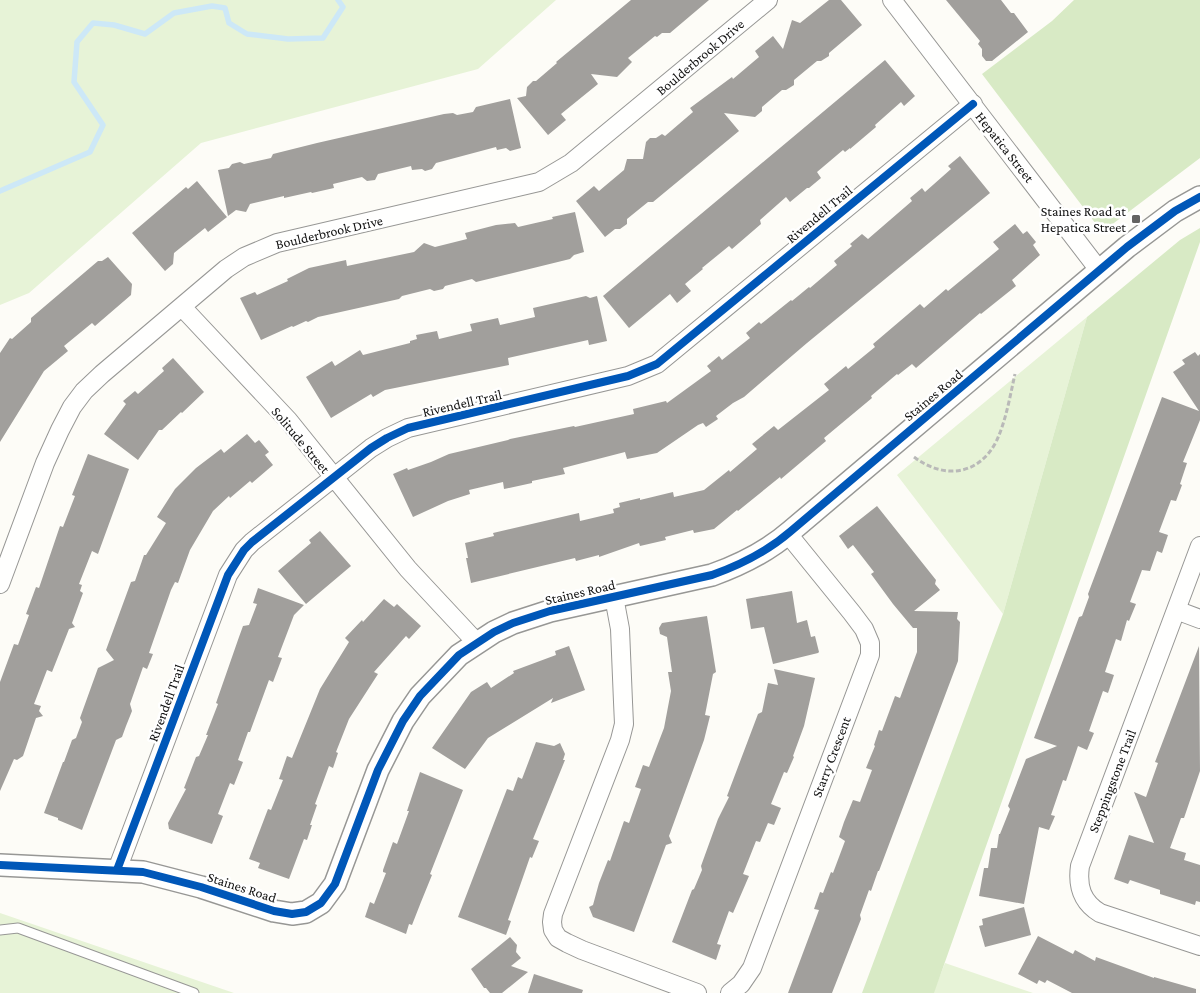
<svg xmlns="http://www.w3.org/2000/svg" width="1200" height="993" viewBox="0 0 1200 993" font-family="'Crimson Pro',serif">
<rect width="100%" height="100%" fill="#fdfcf7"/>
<path fill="#e7f3d7" d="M0,0H556L478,69L201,143L29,293L0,305Z
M1087,317L1003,614L897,475Z
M0,913L234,993H0Z
M945,963L1033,993H933Z"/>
<path fill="#d8eac5" d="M1074,0H1200V158L1102,232L982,74L1052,21Z
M1200,228V242L934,993H862L1003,614L1087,317L1180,240Z"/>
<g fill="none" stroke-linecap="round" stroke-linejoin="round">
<path stroke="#cde8f7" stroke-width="5.5" d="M0,191L90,152L103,125L74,82L77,42L93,23L114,25L145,34L174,13L212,6L225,8L229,23L247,34L288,39L323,38L343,7L338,0"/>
</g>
<path fill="#a19f9c" d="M631,0H709L670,33H662L657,37L655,36L628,58L632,62L617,77L591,74L598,84L561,114L566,120L548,135L517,98L526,96L527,87L533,81H536L557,63L556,62Z
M829,0H841L862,25L829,53V56L821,61H817L794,80V85L786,90H782L762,107V111L755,117L724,113L739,131L653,202H648L627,219V224L620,229H615L605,237L576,201L594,186L599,191L624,170L627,159H643L646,142L650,138H656L662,134L665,136L693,112L690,108L732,77L733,79L759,57L755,51L773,36L783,49L792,20L800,23Z
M946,0H1001L1011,13H1014L1028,32L992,61H986L982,56V49L978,44L980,41Z
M885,60L915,96L904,106L901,102L875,125L876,127L850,149V148L845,152L843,150L817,172L821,178L809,188H807L790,202L786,197L760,220L761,224L732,249L729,246L702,268L703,269L685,284L691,291L677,303L670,294L629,328L603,296Z
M510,99L521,148L510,151L506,148L497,150L496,147L436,163L432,169L425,171L422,169L412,170L411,166L378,174L375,180L367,181L362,177L333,184L334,188L312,193L311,192L284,198V196L250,204L246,212L236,210L228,216L218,170L229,168L232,164L240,162L244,164L271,158L273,154L317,143L444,114L453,113L457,115L473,112L476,107Z
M960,156L990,193L807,343L744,397L733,403L716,416L718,419L706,427L703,423L698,425L657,453L627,459L625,452L563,468L565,474L532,481V483L504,489L503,482L469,490L470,494L448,501L413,517L393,474L407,468L408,470L431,462L449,454L508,440L510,439L574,426L575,427L634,414L633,409L666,401L667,403L711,371L707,366L719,356L722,360L750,338L746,333L759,322L761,324L791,300L792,301L809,287L810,288L837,265L834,261L852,246L850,244L862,234L868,239L912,201L910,198L922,188L925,192L951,169L948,166Z
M197,181L227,217L208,232L205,228L174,253L173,264L165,271L132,233L186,187L188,189Z
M575,212L584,252L574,255L570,259L476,282L472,279L445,286L443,289L434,291L430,289L402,296L399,299L318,317L308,322L306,321L293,327L292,326L261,340L240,298L255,292L257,295L288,281L287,279L309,268L346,260L347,266L414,252L424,243L435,247L467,239L465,233L496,225L515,223L518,227L553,219L552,217Z
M1015,224L1023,234L1027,231L1036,242L1033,245L1040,255L1012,280L1016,286L981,314L980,313L916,368L912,364L898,375L897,374L871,396L872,398L824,438L826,441L781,479L780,477L738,511L737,510L714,529L694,533L693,530L665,537L666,540L640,546L639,543L599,557V555L576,561L575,558L471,583L466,558H468L465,543L494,536L493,533L579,513L580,521L614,513L613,509L620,507L619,503L640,498V500L673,492L674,497L704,490L729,470L730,472L757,449L752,444L774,426L778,430L829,390L824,384L846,366L848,369L875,347L873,344L920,304L924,308L946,289L948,291L999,249L993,242Z
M108,257L132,284L131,295L95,326L92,323L64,346L68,351L44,371L0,442V353L10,338L12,339L31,322V318L98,261H102Z
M586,296L590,298L597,296L607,341L589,345L588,340L508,358L509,365L385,390L373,397L371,394L331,418L306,377L332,361L335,366L360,350L363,355L410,343V341L417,339L416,335L437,331L439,339L472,331L470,324L498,318L500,325L535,317L533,308Z
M1195,352L1198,356L1200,354V420L1183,462L1187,463L1180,484L1182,485L1176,501L1171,500L1159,532L1168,535L1162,553L1157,551L1150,571L1142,570L1130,602L1136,604L1129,621L1127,620L1121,641L1116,639L1105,672L1114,675L1108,693L1103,691L1089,731L1094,733L1087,750L1078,746L1066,781L1063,780L1051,815L1055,816L1049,830L1039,827L1024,904L979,896L984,868H988L991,848H997L999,834H1000L1010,809L1008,806L1026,759L1057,746L1034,738L1079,617L1082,616L1089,597L1088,594L1162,397L1199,411L1173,372L1185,364L1182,360Z
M173,358L204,392L182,413L181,412L162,430H159L138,460L104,434L126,404L123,401L135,391L138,394L164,371L162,368Z
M247,434L255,443L259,440L269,452L265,455L273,465L252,483L250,481L230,498L229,496L213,511L190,550L178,583L175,582L171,590L149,653L153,654L147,669L143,667L130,704L132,711L126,726L122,737L116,740L82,830L58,820V818L44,813L63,762H64L72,740L76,738L82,722L80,718L98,668L114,660L106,650L131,582L135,581L144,555H146L166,523L157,517L175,489L196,468L221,449L224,453Z
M88,454L129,469L98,554L92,551L79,584L82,585L80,591L83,593L72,623L75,627L69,629L52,672L47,670L34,704L41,706L39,711L43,716L36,718L23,756L17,760L14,759L0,791V682L14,644L18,645L29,615L26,614L36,587L39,588L60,526L63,527L75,496L72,495Z
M877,506L936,580L935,584L940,590L914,611L958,612L957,619L960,622L958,661L879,871H878L871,891L869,890L860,915L861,919L832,993H788L819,910L814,909L820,892L823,893L831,872L833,873L845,841L839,837L844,822L853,800L860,802L872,770L866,768L875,746L874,745L879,730L882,731L895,696L900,698L917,652V628H913L893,604L871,574L874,572L853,545L848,549L839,536Z
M320,531L351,566L306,604L278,571L311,543L309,540Z
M258,588L304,605L294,615L278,657L282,658L273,682L269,680L250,732H248L238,760L243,762L234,785L230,783L218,814L223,816L212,844L169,829L168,823L186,789L184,788L196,757L199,756L208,735H206L218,704L216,703L239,637L243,626L249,625L257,604L253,603Z
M792,591L797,623L807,620L811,637L815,636L819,652L818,653L773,664L764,627L751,629L746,599Z
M384,599L394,607L397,604L421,626L409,639L406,636L374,672L378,674L349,719L336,752L338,753L333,768L329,766L315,804L317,805L310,825H312L307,840L304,839L289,879L258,868L260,863L249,859L268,809L271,810L283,780L279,779L287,756L292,758L320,689L349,642L345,638L362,620L363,622Z
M707,616L716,672L713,674L705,715L710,716L704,740L669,836L672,843L666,845L634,932L593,917L589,907L593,905L599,883L608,860L610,861L624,821L629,823L641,789L635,787L643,765L649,767L664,728L671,691L668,672H672L667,637L660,634L659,628L662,623Z
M569,646L585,690L551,703L553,698L488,738L465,769L432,748L471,692L487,682L491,688L514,673L513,671L556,655L555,651Z
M1199,646L1200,771L1184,818H1181L1170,848L1186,853L1184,860L1200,865V902L1196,901L1195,905L1160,894V890L1130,880L1128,884L1114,879L1129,835L1154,843L1134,792L1146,797L1158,763L1155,762Z
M774,669L815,678L804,726L793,756L794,757L787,773L784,772L771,804L781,808L774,825L768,823L760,842L756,841L743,874L749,876L733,913L729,911L717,944L721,945L716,960L672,942L692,890L694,889L702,870L701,866L718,819L729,797L727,796L758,714L762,712L768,683L778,685Z
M536,742L554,746L560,743L565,754L563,760H565L533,839L539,841L532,858L530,857L508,920L511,921L506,935L458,917L507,789L513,791L518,777L522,779Z
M420,772L463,790L430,874L432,875L421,902L412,925L409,924L406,934L365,917L370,902L374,904L386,873L383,872V870L393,842L397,844L409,811H407Z
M1024,907L1031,935L985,947L979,926L983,925L982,919Z
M1038,936L1073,954L1075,950L1095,961L1096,957L1154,978V977L1196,989V993H1072L1047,980L1045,983L1039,980L1037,984L1018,974Z
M510,937L517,945L516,952L521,958L511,966L528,972L502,993H490L486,988H484L471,969Z
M534,974L583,990L582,993H528Z"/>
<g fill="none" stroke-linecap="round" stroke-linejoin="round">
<g stroke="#979795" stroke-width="11">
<path id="service" d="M0,930L18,928L194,993"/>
</g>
<g stroke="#979795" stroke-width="20">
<path id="minor" d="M892,0L1099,270
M182,307L288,420L408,569L477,643
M1200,546L1080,866C1077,887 1082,902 1100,913L1200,946
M0,584L45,463L60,430L72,407L84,391L102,374L226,269L244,257L277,243L539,182L571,163L768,0
M614,597L620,629L623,702L624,724L620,740L553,914L552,922L553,930L558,938L567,943L582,950L697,993
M1176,610L1200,619
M117,870L228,575L244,550L252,542L371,448L387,438L408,428L628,376L657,364L973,104
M730,993L741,984L752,968L870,655V643L864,629L852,613L788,534"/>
</g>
<g stroke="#979795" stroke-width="24">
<path id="tertiary" d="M0,865L143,872L201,887L274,911L292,914L306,912L321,903L335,884L378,770L403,721L420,696L459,655L494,632L513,623L550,611L712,575C740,565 768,551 791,531L1127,247L1175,211L1200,197"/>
</g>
<path stroke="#b9b9b8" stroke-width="3" stroke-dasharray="5 2.5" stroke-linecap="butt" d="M914,457C943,479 978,476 996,442C1006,421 1010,396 1015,374"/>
<use href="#service" stroke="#fffffe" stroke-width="9"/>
<use href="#minor" stroke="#fffffe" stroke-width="18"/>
<use href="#tertiary" stroke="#fffffe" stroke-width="21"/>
<g stroke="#fff" stroke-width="11">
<path id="cycleway" d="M0,865L143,872L201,887L274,911L292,914L306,912L321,903L335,884L378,770L403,721L420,696L459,655L494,632L513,623L550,611L712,575C740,565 768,551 791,531L1127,247L1175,211L1200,197
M117,870L228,575L244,550L252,542L371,448L387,438L408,428L628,376L657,364L973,104"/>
</g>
<use href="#cycleway" stroke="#0057b8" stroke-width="8"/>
</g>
<rect fill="#646362" stroke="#fff" stroke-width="2" x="1131" y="214" width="10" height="10" rx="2.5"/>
<g text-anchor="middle" stroke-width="5" stroke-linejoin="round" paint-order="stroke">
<g font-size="14" fill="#111" stroke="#fff">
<text transform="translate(700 57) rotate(-40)" y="5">Boulderbrook Drive</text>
<text transform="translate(1005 147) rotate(52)" y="5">Hepatica Street</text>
<text transform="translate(819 214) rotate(-40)" y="5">Rivendell Trail</text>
<text transform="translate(329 232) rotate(-13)" y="5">Boulderbrook Drive</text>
<text transform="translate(933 395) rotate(-40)" y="5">Staines Road</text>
<text transform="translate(462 403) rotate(-13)" y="5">Rivendell Trail</text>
<text transform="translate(301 440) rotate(50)" y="5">Solitude Street</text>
<text transform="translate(580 592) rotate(-13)" y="5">Staines Road</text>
<text transform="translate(166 703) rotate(-70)" y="5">Rivendell Trail</text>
<text transform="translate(831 757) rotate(-69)" y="5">Starry Crescent</text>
<text transform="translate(1112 781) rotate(-69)" y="5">Steppingstone Trail</text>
<text transform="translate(242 887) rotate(18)" y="5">Staines Road</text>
</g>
<g font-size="14" fill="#111" stroke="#fff" text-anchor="end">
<text x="1126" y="216">Staines Road at<tspan x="1126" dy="16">Hepatica Street</tspan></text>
</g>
</g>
</svg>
